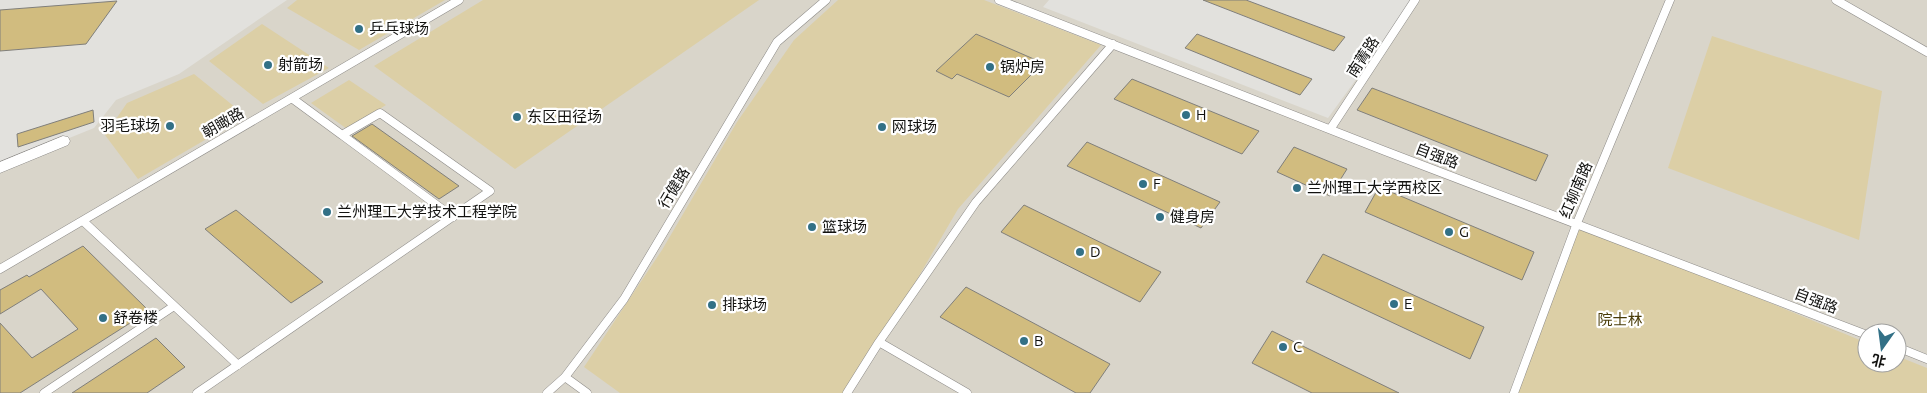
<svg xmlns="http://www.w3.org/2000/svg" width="1927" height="393" viewBox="0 0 1927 393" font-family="Ubuntu,'Noto Sans SC',sans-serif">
<rect width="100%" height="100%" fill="#e2e1dd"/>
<path fill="#d9d5ca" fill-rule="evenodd" d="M287,0H1049L1043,7L1328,118L1414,0H1927V393H0V166L94,128L116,100L179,74ZM1867,333H1897V363H1867Z"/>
<path fill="#dccfa6" d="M297,0H445L359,50L287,8Z
M483,0H759L515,169L374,66Z
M838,0H984L1101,45L958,209L905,300L846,393H620L584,367L662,250L737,122L794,40Z
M262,24L329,68L263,104L209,61Z
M1712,36L1882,91L1859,240L1668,168Z
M194,74L246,116L138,179L105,135L127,103Z
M349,80L386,105L347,129L311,103Z
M1577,223L1867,343V363H1897V356L1927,368V393H1514Z"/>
<path fill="#d1bc7f" stroke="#807f7b" d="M1203,0H1246L1345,37L1334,51Z
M117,1L86,44L0,51V10Z
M976,34L1043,63L1009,97L957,74L952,79L936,71Z
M1197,34L1312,79L1300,95L1185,48Z
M1132,79L1259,131L1242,154L1114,99Z
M1372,88L1548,155L1536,181L1357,110Z
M93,110L94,122L18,147L17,134Z
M372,124L459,186L439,199L352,136Z
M1087,142L1220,202L1201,228L1067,166Z
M1294,147L1347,169L1330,196L1277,172Z
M1379,187L1534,252L1522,280L1365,212Z
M1024,205L1161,272L1140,302L1001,232Z
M236,210L323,282L291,303L205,229Z
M83,246L149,311L20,393H0V323L32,358L78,329L41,289L0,314V290L27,275L29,277Z
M1323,254L1484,327L1470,359L1306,282Z
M966,287L1110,364L1090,393H1076L940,317Z
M1272,331L1399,393H1312L1252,363Z
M156,338L185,367L147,393H72Z"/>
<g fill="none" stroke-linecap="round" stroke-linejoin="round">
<g stroke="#8d8b88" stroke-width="9">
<path id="lane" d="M999,0L1385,151L1867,335
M1836,0L1927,52
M1331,128L1415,0
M342,135L453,217
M83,221L238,365
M0,269L459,0
M879,342L967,393
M1897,347L1927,359
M565,377L587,393
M44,393L174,306
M197,393L490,191L380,113L342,135L293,99
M547,393L565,377L624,299L777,42L826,0
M847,393L879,342L976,202L1113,44
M1514,393L1577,223L1670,0"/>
</g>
<g stroke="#8d8b88" stroke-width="1">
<path id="street" d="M63,136L68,137L70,141L68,145L0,173V162Z"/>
</g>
<use href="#lane" stroke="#fff" stroke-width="8"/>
<use href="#street" fill="#fff" fill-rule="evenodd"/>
</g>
<g fill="#327086" stroke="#fff" stroke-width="2">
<circle cx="359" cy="29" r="5"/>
<circle cx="268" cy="65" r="5"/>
<circle cx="990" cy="67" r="5"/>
<circle cx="1186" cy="115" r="5"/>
<circle cx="517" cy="117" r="5"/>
<circle cx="170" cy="126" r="5"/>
<circle cx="882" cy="127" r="5"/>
<circle cx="1143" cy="184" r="5"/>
<circle cx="1297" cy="188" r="5"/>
<circle cx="327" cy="212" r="5"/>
<circle cx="1160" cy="217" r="5"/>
<circle cx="812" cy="227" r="5"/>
<circle cx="1449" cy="232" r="5"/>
<circle cx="1080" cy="252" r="5"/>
<circle cx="1394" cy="304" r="5"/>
<circle cx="712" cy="305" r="5"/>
<circle cx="103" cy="318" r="5"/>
<circle cx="1024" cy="341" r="5"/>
<circle cx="1283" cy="347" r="5"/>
</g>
<g text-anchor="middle" stroke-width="4.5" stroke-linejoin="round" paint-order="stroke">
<g font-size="15" fill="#121210" stroke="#fff" text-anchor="start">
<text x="369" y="34">乒乓球场</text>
<text x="278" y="70">射箭场</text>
<text x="1000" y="72">锅炉房</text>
<text x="1196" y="120">H</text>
<text x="527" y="122">东区田径场</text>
<text x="160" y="131" text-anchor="end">羽毛球场</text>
<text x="892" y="132">网球场</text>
<text x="1153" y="189">F</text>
<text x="1307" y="193">兰州理工大学西校区</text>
<text x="337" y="217">兰州理工大学技术工程学院</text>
<text x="1170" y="222">健身房</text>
<text x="822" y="232">篮球场</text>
<text x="1459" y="237">G</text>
<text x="1090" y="257">D</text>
<text x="1404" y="309">E</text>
<text x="722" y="310">排球场</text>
<text x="113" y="323">舒卷楼</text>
<text x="1034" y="346">B</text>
<text x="1293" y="352">C</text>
</g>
<g font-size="15" fill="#121210" stroke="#fff">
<text transform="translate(1363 57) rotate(-57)" y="5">南菁路</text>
<text transform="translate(223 123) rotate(-30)" y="5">朝瞰路</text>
<text transform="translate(1437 156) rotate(21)" y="5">自强路</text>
<text transform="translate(674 188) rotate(-59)" y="5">行健路</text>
<text transform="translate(1576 190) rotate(-67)" y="5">红柳南路</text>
<text transform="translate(1816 301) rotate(21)" y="5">自强路</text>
</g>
<g font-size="15" fill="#4a3c09" stroke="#fff">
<text x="1620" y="325">院士林</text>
</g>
</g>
<g transform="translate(1882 348) rotate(194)"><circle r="24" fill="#ffffff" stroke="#a0a09f"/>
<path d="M0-4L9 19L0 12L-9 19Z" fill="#327086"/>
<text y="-8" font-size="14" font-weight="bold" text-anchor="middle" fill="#121210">北</text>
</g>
</svg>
